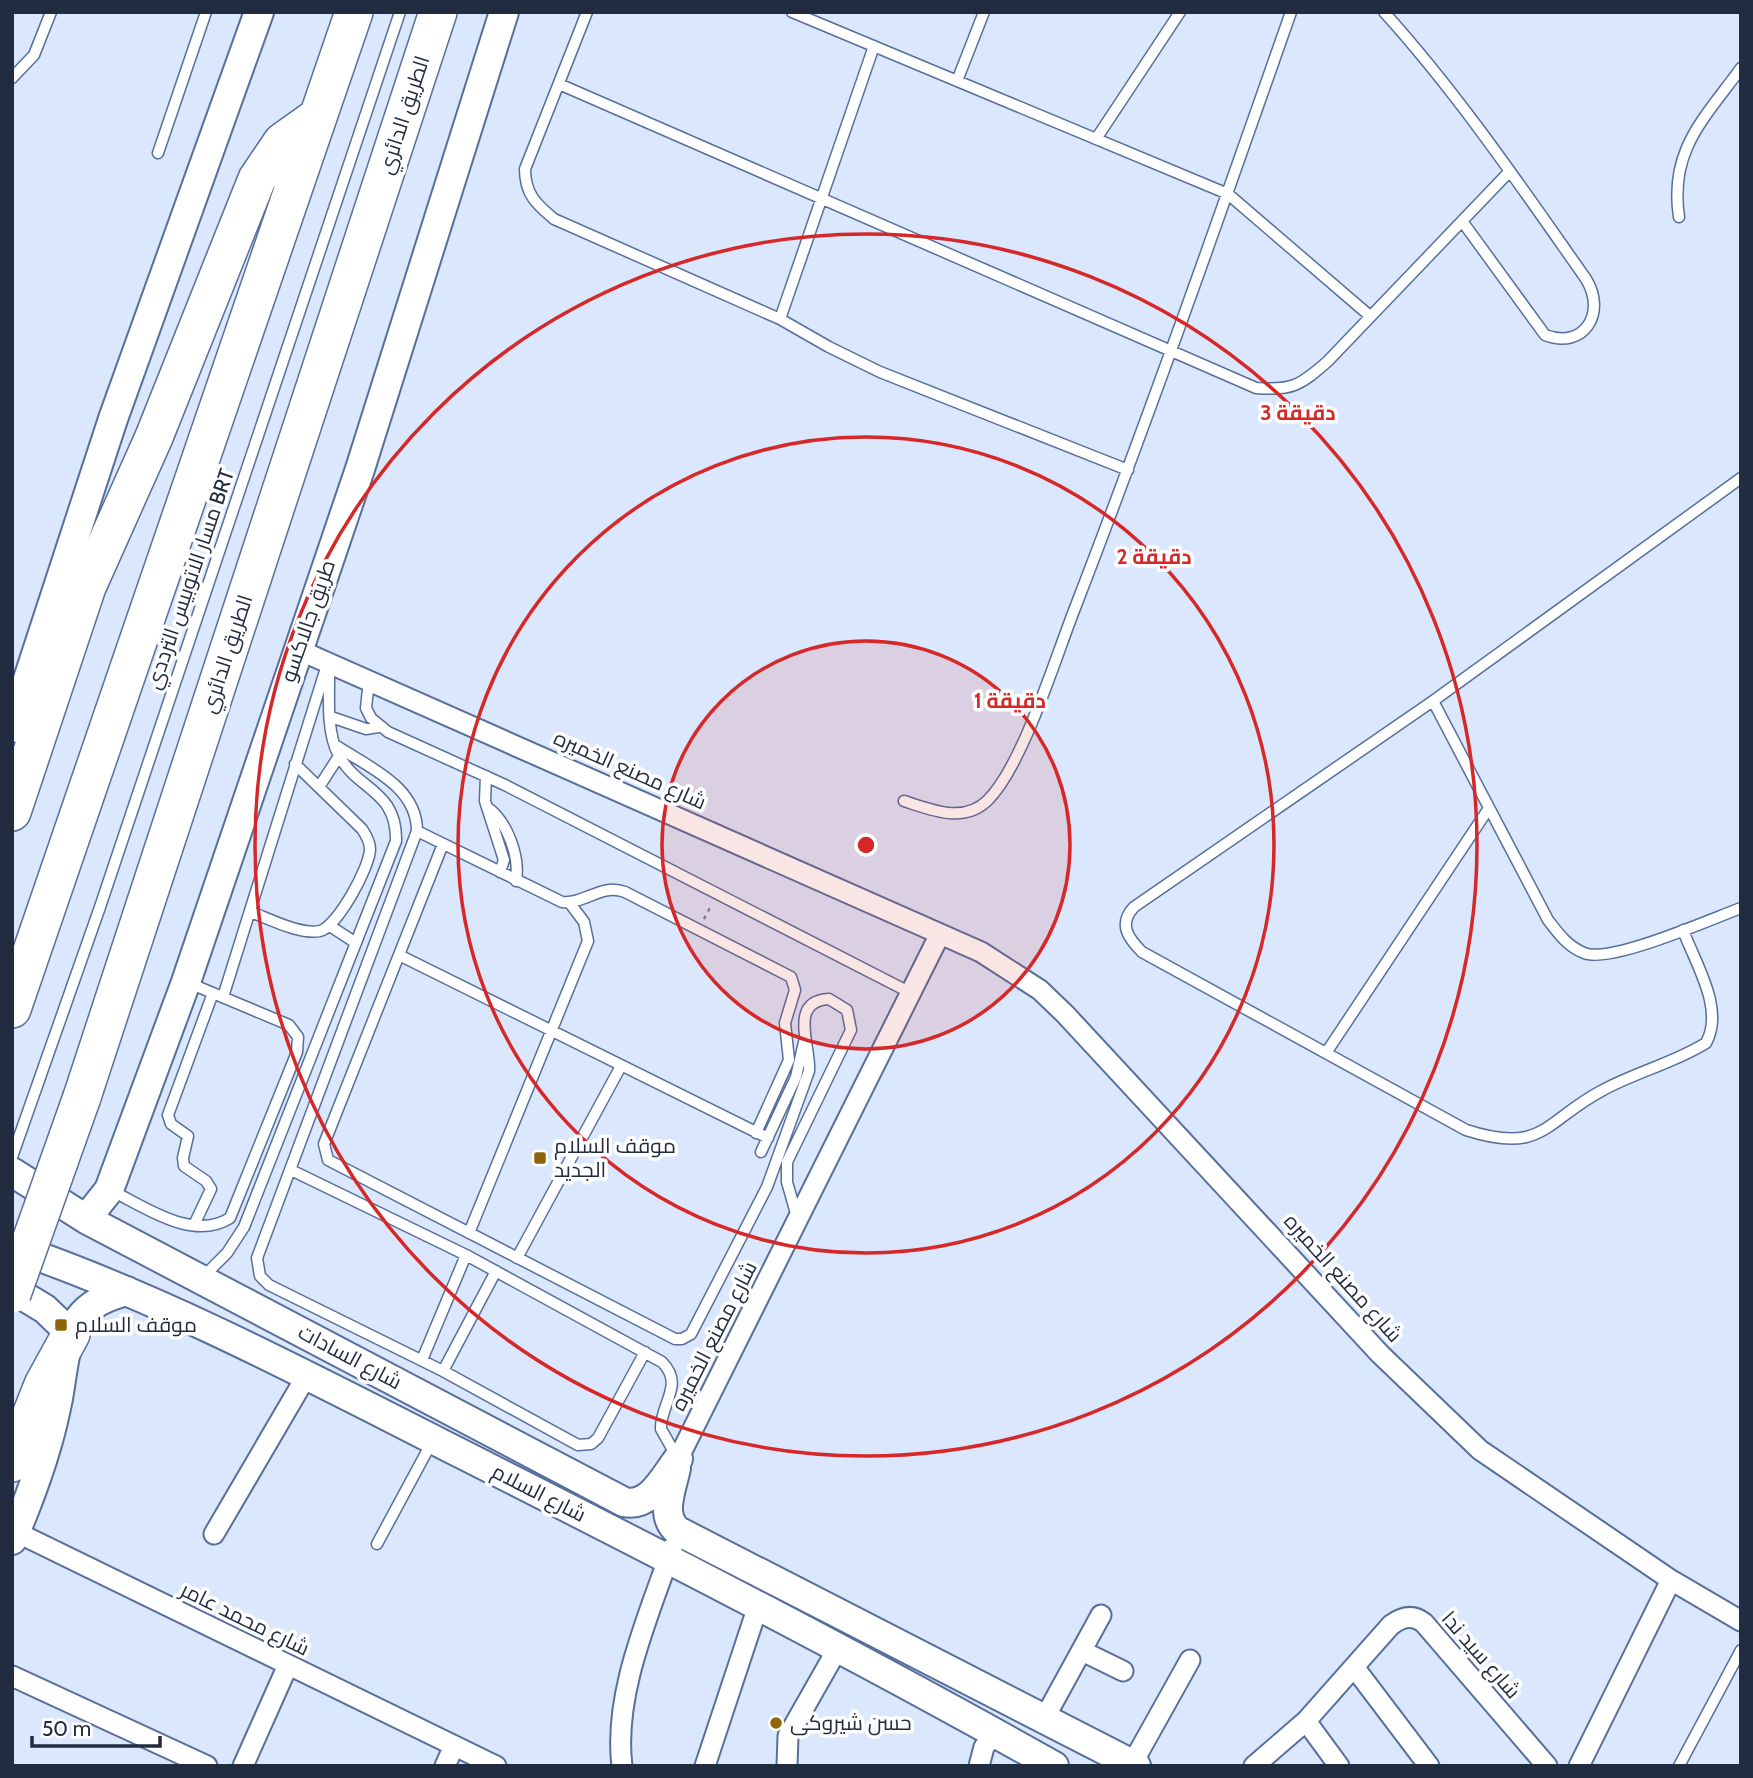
<svg xmlns="http://www.w3.org/2000/svg" width="1753" height="1778" viewBox="0 0 1753 1778" font-family="Cabin,Cairo,sans-serif">
<rect width="100%" height="100%" fill="#dbe7fc"/>
<g fill="none" stroke-linecap="round" stroke-linejoin="round">
<g stroke="#566f9c" stroke-width="13">
<path id="lane" d="M587,12L525,169C525,194 536,204 554,219L780,319L829,347L880,372L1128,470
M792,12L1228,194L1370,316
M1384,12C1459,95 1522,188 1586,279C1607,313 1584,350 1545,335L1462,221
M12,78L34,55L51,12
M957,81L984,12
M559,84L1256,388C1292,391 1301,385 1328,361L1510,171
M1096,139L1180,12
M158,153L206,12
M1679,217C1669,150 1704,119 1741,68
M780,319L874,46
M369,680L366,708L371,718L388,732L505,785L911,993
M1433,701L1548,920C1559,934 1567,946 1584,953C1610,964 1711,919 1741,908
M331,717L366,729L378,727
M335,745C368,767 417,786 417,831L257,1258L260,1276L269,1285L443,1371L578,1445L591,1444L598,1438L645,1352
M486,776L485,801L504,860L500,872
M319,787L339,756
M904,801C932,810 964,824 988,800C1023,765 1056,656 1075,608C1151,411 1221,212 1291,12
M487,807C507,821 520,856 516,881
M417,831L562,902C586,904 601,883 625,892L791,977L795,990L785,1023L789,1060L756,1133
M443,844L324,1144L328,1160L675,1339H682L691,1334L767,1187L809,1071C811,1046 788,1001 829,999L847,1010L851,1030L787,1162V1182L797,1217
M251,912C270,919 300,935 320,931C337,927 370,867 370,849C370,842 366,835 362,829L295,764
M330,926L356,943
M1683,930C1695,963 1725,1009 1706,1043C1674,1063 1636,1072 1603,1090C1544,1121 1544,1155 1466,1130L1142,952C1128,938 1118,924 1134,907L1433,701L1741,478
M399,955L768,1138
M223,997L326,668
M1326,1053L1489,808
M761,1152L796,1077L804,1042
M12,1157L100,907L400,12
M291,1170L466,1255L662,1362C685,1385 660,1404 661,1429L678,1459
M110,1190C144,1206 192,1242 230,1218L297,1052L298,1037L289,1025L189,983
M194,1225L211,1189L206,1181L184,1166L183,1158L188,1136L171,1124L168,1115L213,993
M469,1233L588,941L584,922L569,902
M517,1258L621,1066
M204,1276L227,1253L244,1227L396,841C397,789 357,791 338,754C325,728 330,690 329,662
M422,1360L466,1255
M443,1371L496,1271
M377,1544L433,1440
M1679,1766L1741,1650"/>
</g>
<g stroke="#566f9c" stroke-width="23">
<path id="street" d="M299,650L981,952L1040,990L1065,1014L1380,1354L1480,1450L1671,1580L1741,1621
M678,1459L940,934
M16,1532L496,1766
M214,1534L307,1375
M1082,1651L1123,1671
M1354,1667L1429,1766
M12,1676L207,1766
M1044,1719L1101,1615
M1306,1721L1339,1766
M1132,1764L1190,1660
M243,1766L288,1665
M445,1766L454,1746
M622,1766C613,1694 649,1615 672,1548
M705,1766L758,1606
M787,1766L788,1736L838,1648
M979,1766L984,1747L995,1733
M1254,1766L1306,1721L1391,1625C1402,1617 1413,1614 1424,1623L1547,1766
M1579,1766L1671,1580"/>
</g>
<g stroke="#566f9c" stroke-width="32">
<path id="secondary" d="M12,728L113,419L259,12
M12,1172L86,1219L624,1502C650,1508 665,1476 678,1459
M86,1219L109,1190L186,982L360,469L504,12
M12,1247C163,1299 306,1375 448,1447C652,1550 855,1654 1054,1766
M12,1289L45,1309L71,1334
M676,1468C672,1488 659,1516 678,1531L1136,1766
M12,1540C30,1498 47,1452 56,1408C63,1379 62,1346 78,1320C90,1303 108,1296 127,1291"/>
</g>
<g stroke="#566f9c" stroke-width="40">
<path id="highway" d="M12,812L87,587L154,437L257,179L282,142L317,117
M12,1009L354,12
M82,1097L438,12
M12,1463L43,1385L71,1334"/>
</g>
<path stroke="#768195" stroke-width="2.5" stroke-dasharray="3.5 5" stroke-linecap="butt" d="M704,919L711,906"/>
<use href="#lane" stroke="#fff" stroke-width="10"/>
<use href="#street" stroke="#fff" stroke-width="19"/>
<use href="#secondary" stroke="#fff" stroke-width="28"/>
<use href="#highway" stroke="#fff" stroke-width="37"/>
<g stroke="#566f9c" stroke-width="40" stroke-linecap="butt">
<path id="highway-bridge" d="M12,1294L82,1097"/>
</g>
<use href="#highway-bridge" stroke="#fff" stroke-width="37"/>
</g>
<circle cx="866" cy="845" r="204" fill="#d62828" fill-opacity=".12"/>
<g fill="none" stroke="#d62828" stroke-width="3.5">
<circle cx="866" cy="845" r="204"/>
<circle cx="866" cy="845" r="408"/>
<circle cx="866" cy="845" r="611"/>
</g>
<g fill="#8d6609" stroke="#fff" stroke-width="2.5">
<rect x="533" y="1151" width="14" height="14" rx="3.5"/>
<rect x="54" y="1318" width="14" height="14" rx="3.5"/>
<circle cx="776" cy="1723" r="7"/>
</g>
<g text-anchor="middle" stroke-width="7" stroke-linejoin="round" paint-order="stroke">
<g font-size="21" fill="#222c40" stroke="#fff">
<text transform="translate(404 115) rotate(-72)" y="7">الطريق الدائري</text>
<text transform="translate(190 579) rotate(-71)" y="7">مسار الاتوبيس الترددي BRT</text>
<text transform="translate(308 621) rotate(-71)" y="7">طريق جالاكسو</text>
<text transform="translate(227 654) rotate(-72)" y="7">الطريق الدائري</text>
<text transform="translate(630 770) rotate(24)" y="7">شارع مصنع الخميره</text>
<text transform="translate(1343 1278) rotate(48)" y="7">شارع مصنع الخميره</text>
<text transform="translate(714 1336) rotate(-63)" y="7">شارع مصنع الخميره</text>
<text transform="translate(350 1357) rotate(28)" y="7">شارع السادات</text>
<text transform="translate(539 1493) rotate(27)" y="7">شارع السلام</text>
<text transform="translate(245 1619) rotate(26)" y="7">شارع محمد عامر</text>
<text transform="translate(1481 1655) rotate(49)" y="7">شارع سيد ندا</text>
</g>
<g font-size="21" fill="#222c40" stroke="#fff" text-anchor="start">
<text x="554" y="1153">موقف السلام<tspan x="554" dy="24">الجديد</tspan></text>
<text x="75" y="1332">موقف السلام</text>
<text x="790" y="1730">حسن شيروكى</text>
</g>
</g>
<circle cx="866" cy="845" r="10" fill="#d62828" stroke="#fff" stroke-width="3.5"/>
<g font-size="21" text-anchor="middle" font-weight="bold" fill="#d62828" stroke="#fff" stroke-width="7" stroke-linejoin="round" paint-order="stroke">
<text x="1298" y="420">3 دقيقة</text>
<text x="1154" y="564">2 دقيقة</text>
<text x="1010" y="708">1 دقيقة</text>
</g>
<rect width="1753" height="1778" fill="none" stroke="#222c40" stroke-width="28"/>
<path d="M32 1736v10h128v-10" fill="none" stroke="#222c40" stroke-width="3.5"/>
<text x="42" y="1736" font-size="21" fill="#222c40" stroke="#ffffff" stroke-width="5" paint-order="stroke">50 m</text>
</svg>
